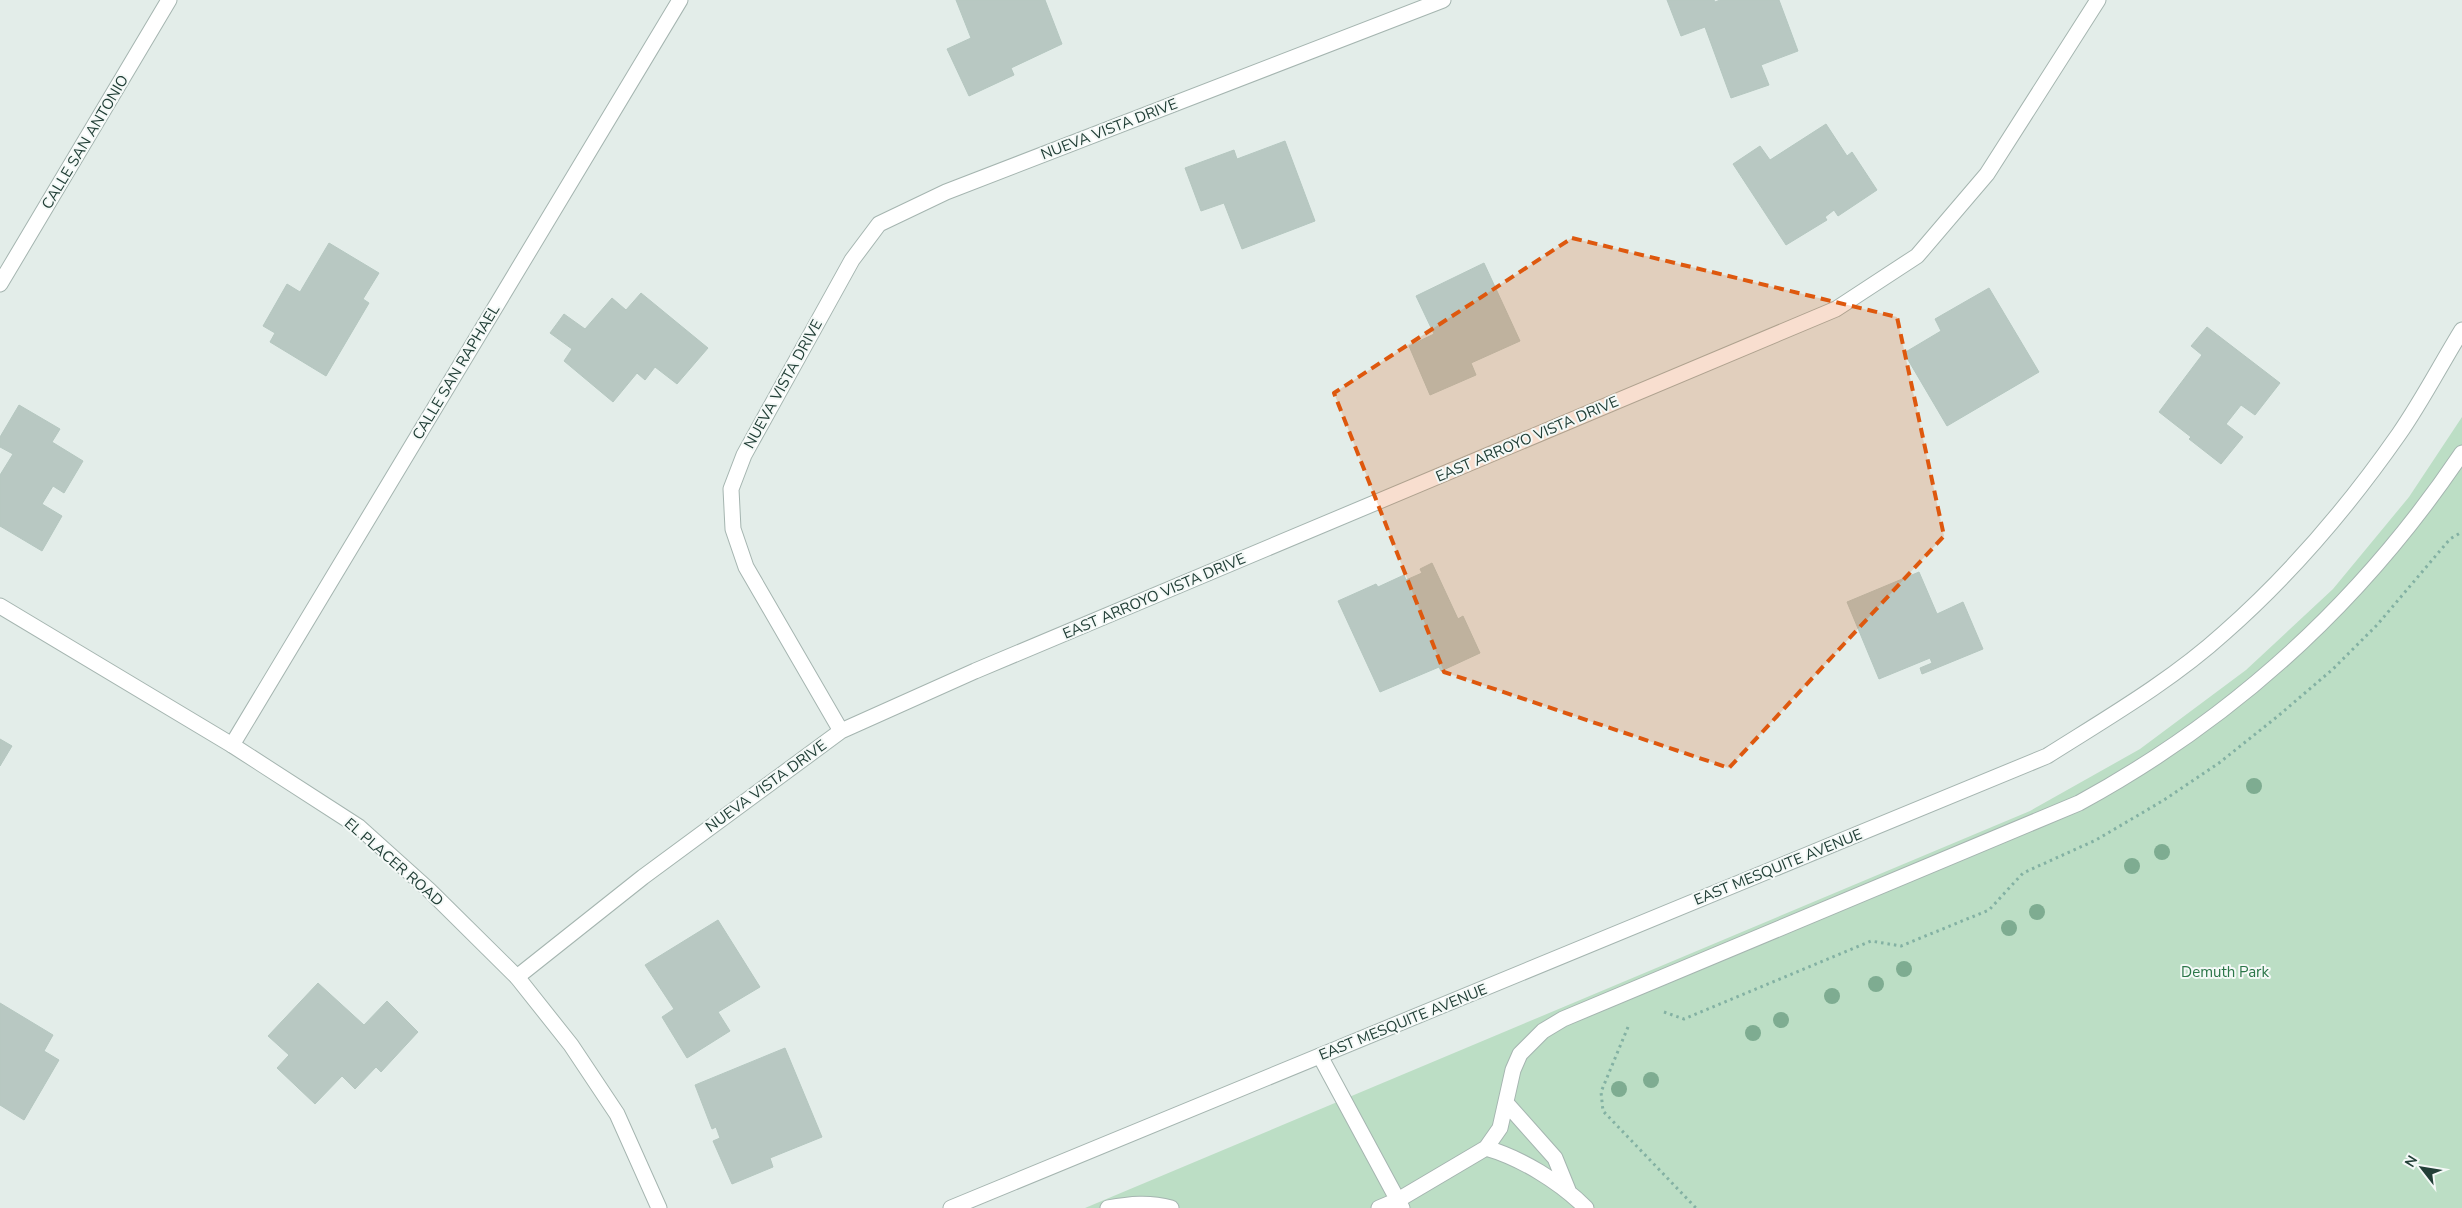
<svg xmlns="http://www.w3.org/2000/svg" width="2462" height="1208" viewBox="0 0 2462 1208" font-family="'Nunito Sans',sans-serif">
<rect width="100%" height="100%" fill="#e3ede9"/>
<path fill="#bcdec5" d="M2462,417V1208H1085L2030,811L2140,749L2246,670L2333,589L2409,497Z"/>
<path fill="#b8c8c2" stroke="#b5c7c0" d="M956,0H1045L1062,44L1011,68L1014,75L969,96L947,49L971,38Z
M1667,0H1714L1715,2L1720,0H1779L1798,51L1761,65L1769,85L1731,98L1705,27L1681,36Z
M1826,124L1847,156L1852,152L1877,190L1838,216L1834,210L1825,217L1827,220L1786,245L1733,164L1760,146L1770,160Z
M1285,141L1315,221L1242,249L1224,203L1201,211L1185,168L1234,150L1237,159Z
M329,243L379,273L363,299L369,303L326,376L270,342L275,333L263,326L287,284L300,292Z
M1484,263L1520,341L1471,363L1476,375L1430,395L1409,346L1434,334L1416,296Z
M1989,288L2039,372L1947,426L1904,353L1941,331L1935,319Z
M641,293L708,348L677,384L655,367L645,380L637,373L613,402L564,361L572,349L550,333L564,314L585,329L612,298L626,310Z
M2207,327L2280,383L2255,415L2241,405L2226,424L2243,437L2221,464L2189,439L2191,437L2159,412L2202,355L2191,346Z
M19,405L60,429L52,442L83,461L64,493L53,486L42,504L62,516L42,551L0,526V475L13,454L0,447V437Z
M1432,563L1458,619L1463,616L1480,653L1441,671L1439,667L1380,692L1338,601L1376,584L1378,587L1404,575L1406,580L1422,573L1420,569Z
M1919,572L1937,614L1963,602L1983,649L1922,674L1920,668L1932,663L1930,658L1879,679L1847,602Z
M0,739L12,746L0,766Z
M718,920L760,987L718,1012L730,1031L687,1058L662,1017L674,1009L645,965Z
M318,983L364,1025L387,1001L418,1032L381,1072L376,1067L355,1089L342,1076L315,1104L277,1068L289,1055L268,1036Z
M0,1003L53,1035L44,1051L59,1060L24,1120L0,1105Z
M785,1048L822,1137L770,1158L773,1167L732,1184L713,1141L720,1138L716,1127L712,1129L695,1085Z"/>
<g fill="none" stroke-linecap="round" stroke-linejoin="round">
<g stroke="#a5b5b0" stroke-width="17">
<path id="service" d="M1320,1056L1402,1208
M1507,1104L1555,1158L1568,1190
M1486,1148C1521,1158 1560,1182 1586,1208
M1108,1208C1130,1204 1149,1202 1171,1208
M1379,1208L1398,1200L1486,1148L1500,1128L1513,1070L1520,1054L1543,1031L1563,1019L2079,803C2235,718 2363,600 2462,453"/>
</g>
<g stroke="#a5b5b0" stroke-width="17">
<path id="minor" d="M0,284L169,0
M841,731L975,671L1836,309L1917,256L1987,174L2098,0
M232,745L680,0
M517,977L643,877L841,731L746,567L733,529L731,489L744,455L852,260L879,224L946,192L1443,0"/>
</g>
<g stroke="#a5b5b0" stroke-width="17">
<path id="tertiary" d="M0,606L232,745L359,827L429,890L517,977L571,1045L617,1114L659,1208
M951,1208L2047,756C2107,718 2171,681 2224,633C2291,574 2348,507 2399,434C2422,401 2441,364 2462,330"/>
</g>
<path stroke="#83b1a3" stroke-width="3" stroke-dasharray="2.5 4" stroke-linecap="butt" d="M1664,1012L1684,1019L1871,941L1901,946L1989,910L2023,873L2096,840L2164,800L2219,763L2278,716L2333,669L2377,625L2450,539L2462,532
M1628,1027L1601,1092L1603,1111L1696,1208"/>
<use href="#service" stroke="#fff" stroke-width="15"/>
<use href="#minor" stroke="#fff" stroke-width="15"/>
<use href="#tertiary" stroke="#fff" stroke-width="15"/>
</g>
<g fill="#7eac91">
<circle cx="2254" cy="786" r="8"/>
<circle cx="2162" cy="852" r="8"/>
<circle cx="2132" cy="866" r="8"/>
<circle cx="2037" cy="912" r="8"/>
<circle cx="2009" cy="928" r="8"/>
<circle cx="1904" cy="969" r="8"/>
<circle cx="1876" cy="984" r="8"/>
<circle cx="1832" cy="996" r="8"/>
<circle cx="1781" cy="1020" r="8"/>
<circle cx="1753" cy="1033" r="8"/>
<circle cx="1651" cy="1080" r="8"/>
<circle cx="1619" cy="1089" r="8"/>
</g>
<path fill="#de580e" fill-opacity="0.2" stroke="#de580e" stroke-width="4" stroke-dasharray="10 6" stroke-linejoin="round" d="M1572,238L1897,317L1944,536L1729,768L1444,672L1334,393Z"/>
<g text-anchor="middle" stroke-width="4" stroke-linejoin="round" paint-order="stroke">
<g font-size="15" fill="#223f37" stroke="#f4f9f7">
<text transform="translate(1109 129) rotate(-21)" y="5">NUEVA VISTA DRIVE</text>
<text transform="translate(85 142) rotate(-59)" y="5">CALLE SAN ANTONIO</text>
<text transform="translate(456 372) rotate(-59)" y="5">CALLE SAN RAPHAEL</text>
<text transform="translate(783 384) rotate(-61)" y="5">NUEVA VISTA DRIVE</text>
<text transform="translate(1527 439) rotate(-23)" y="5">EAST ARROYO VISTA DRIVE</text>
<text transform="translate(1154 596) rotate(-23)" y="5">EAST ARROYO VISTA DRIVE</text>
<text transform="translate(766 786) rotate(-36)" y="5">NUEVA VISTA DRIVE</text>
<text transform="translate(394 862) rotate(41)" y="5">EL PLACER ROAD</text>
<text transform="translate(1778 867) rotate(-22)" y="5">EAST MESQUITE AVENUE</text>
<text transform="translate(1403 1022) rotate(-22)" y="5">EAST MESQUITE AVENUE</text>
</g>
<g font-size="15" fill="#2c7649" stroke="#f4f9f7">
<text x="2225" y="977">Demuth Park</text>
</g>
</g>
<g transform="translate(2422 1168) rotate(301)" stroke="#f4f9f7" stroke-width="4" paint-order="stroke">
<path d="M0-4L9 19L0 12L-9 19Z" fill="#223f37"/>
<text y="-8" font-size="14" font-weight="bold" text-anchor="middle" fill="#223f37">N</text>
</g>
</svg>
